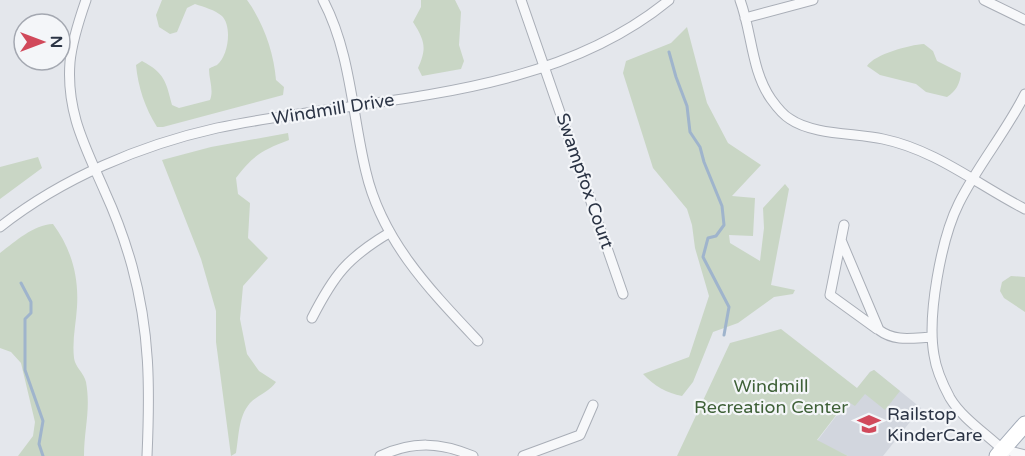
<svg xmlns="http://www.w3.org/2000/svg" width="1025" height="456" viewBox="0 0 1025 456" font-family="'Varela Round',sans-serif">
<rect width="100%" height="100%" fill="#e4e7ec"/>
<path fill="#d2d6de" d="M874,370L921,408L883,456H848L817,441L870,372Z"/>
<path fill="#c9d6c5" d="M162,0H247C263,22 274,52 276,80L284,87L283,95L163,127H157C145,108 138,87 136,65L142,61C165,73 166,82 172,105L179,108L210,100C214,90 209,80 209,69C209,68 217,65 217,65C229,55 232,26 222,16C215,10 204,7 195,4L187,8L177,32L170,34L159,27L156,15Z
M421,0H455L461,12L459,45L464,61L461,69L422,76L418,68C427,48 425,41 413,22L421,7Z
M687,27L707,103L728,143L761,165L732,196L755,198L753,236L729,235L730,243L760,261L764,228L763,208L785,184L789,189L771,285L795,290L793,294L774,297L738,323L713,332L693,382L682,396C667,393 654,386 643,374L689,357L709,296L695,248L692,225L687,209L653,168L623,73L626,61L671,43Z
M924,44L933,51L937,61L961,73C960,84 956,91 947,97L926,92L916,84L880,75L867,66C875,54 909,45 924,44Z
M288,133L289,140C263,150 253,155 236,178L238,194L250,203L248,238L268,258L243,286L240,319L247,354L259,371L276,382C269,392 258,395 250,403C238,417 239,436 236,453L231,456L216,342V311L201,259L162,160L211,147Z
M38,157L42,168L0,199V167Z
M53,224C71,248 79,276 77,307C76,324 72,340 74,358C75,367 84,373 86,382C91,410 84,429 84,456H18L33,436L35,422L21,363L11,352L0,348V253C16,241 33,225 53,224Z
M1011,276L1025,277V312L1004,298L1000,291L1002,282Z
M781,329L857,388L870,372L874,370L900,391L885,410L865,394L855,406L847,401L817,440L848,456H677L730,343Z"/>
<g fill="none" stroke-linecap="round" stroke-linejoin="round">
<path stroke="#9fb4cc" stroke-width="3" d="M669,52L676,77L687,106L690,132L700,147L704,162L722,206L724,225L716,236L708,238L703,257L729,307L724,335
M21,283L31,302V313L25,319V370L43,421L39,444L43,456"/>
<g stroke="#a9aeb7" stroke-width="11">
<path id="minor" d="M86,0C79,20 72,41 70,62C66,113 86,148 105,192C116,216 125,241 132,266C150,332 150,388 147,456
M323,0C351,53 352,115 366,172C382,241 431,291 478,341
M521,0L623,294
M740,0C752,32 751,70 771,99C776,106 783,115 790,119C813,135 856,133 883,139C936,150 978,185 1025,209
M984,0L1025,20
M745,18L813,0
M844,225L841,240L879,330C895,342 912,338 932,337
M0,227C62,178 141,145 217,128C368,96 545,102 669,0
M841,240L830,295L877,329
M312,318C334,275 347,258 389,233
M1002,449L1025,455
M1005,454L1002,449C985,433 962,418 950,398C943,385 936,369 934,355C927,316 941,239 959,203C978,165 1006,132 1025,94
M380,456C413,441 440,442 473,456
M523,456L580,435L593,405"/>
</g>
<g stroke="#a3abb8" stroke-width="17">
<path id="primary" d="M997,456L1025,424"/>
</g>
<use href="#minor" stroke="#f7f8fa" stroke-width="9"/>
<use href="#primary" stroke="#fff" stroke-width="15"/>
</g>
<defs>
<g id="school-bare" transform="scale(1.8)"><path d="M0-5L7-2L0 1L-7-2ZM-4 1L0 2.5L4 1V4Q0 6-4 4Z" fill="#d1495b" stroke="#f4f6f9" stroke-width="2.5" paint-order="stroke"/></g>
</defs>
<g fill-rule="evenodd">
<use href="#school-bare" x="869" y="424"/>
</g>
<g text-anchor="middle" stroke-width="4.5" stroke-linejoin="round" paint-order="stroke">
<g font-size="18" fill="#2b3445" stroke="#f4f6f9">
<text transform="translate(333 109) rotate(-9)" y="6">Windmill Drive</text>
<text transform="translate(585 181) rotate(71)" y="6">Swampfox Court</text>
</g>
<g font-size="18" fill="#3f6138" stroke="#f4f6f9">
<text x="771" y="392">Windmill<tspan x="771" dy="21">Recreation Center</tspan></text>
</g>
<g font-size="18" fill="#2b3445" stroke="#f4f6f9" text-anchor="start">
<text x="887" y="420">Railstop<tspan x="887" dy="21">KinderCare</tspan></text>
</g>
</g>
<g transform="translate(42 42) rotate(90)"><circle r="28" fill="#f4f6f9" stroke="#a4a8b1" stroke-width="1.5"/>
<path d="M0-4.5L10 22L0 15L-10 22Z" fill="#d1495b"/>
<text y="-9" font-size="16" font-weight="bold" text-anchor="middle" fill="#2b3445">N</text>
</g>
</svg>
